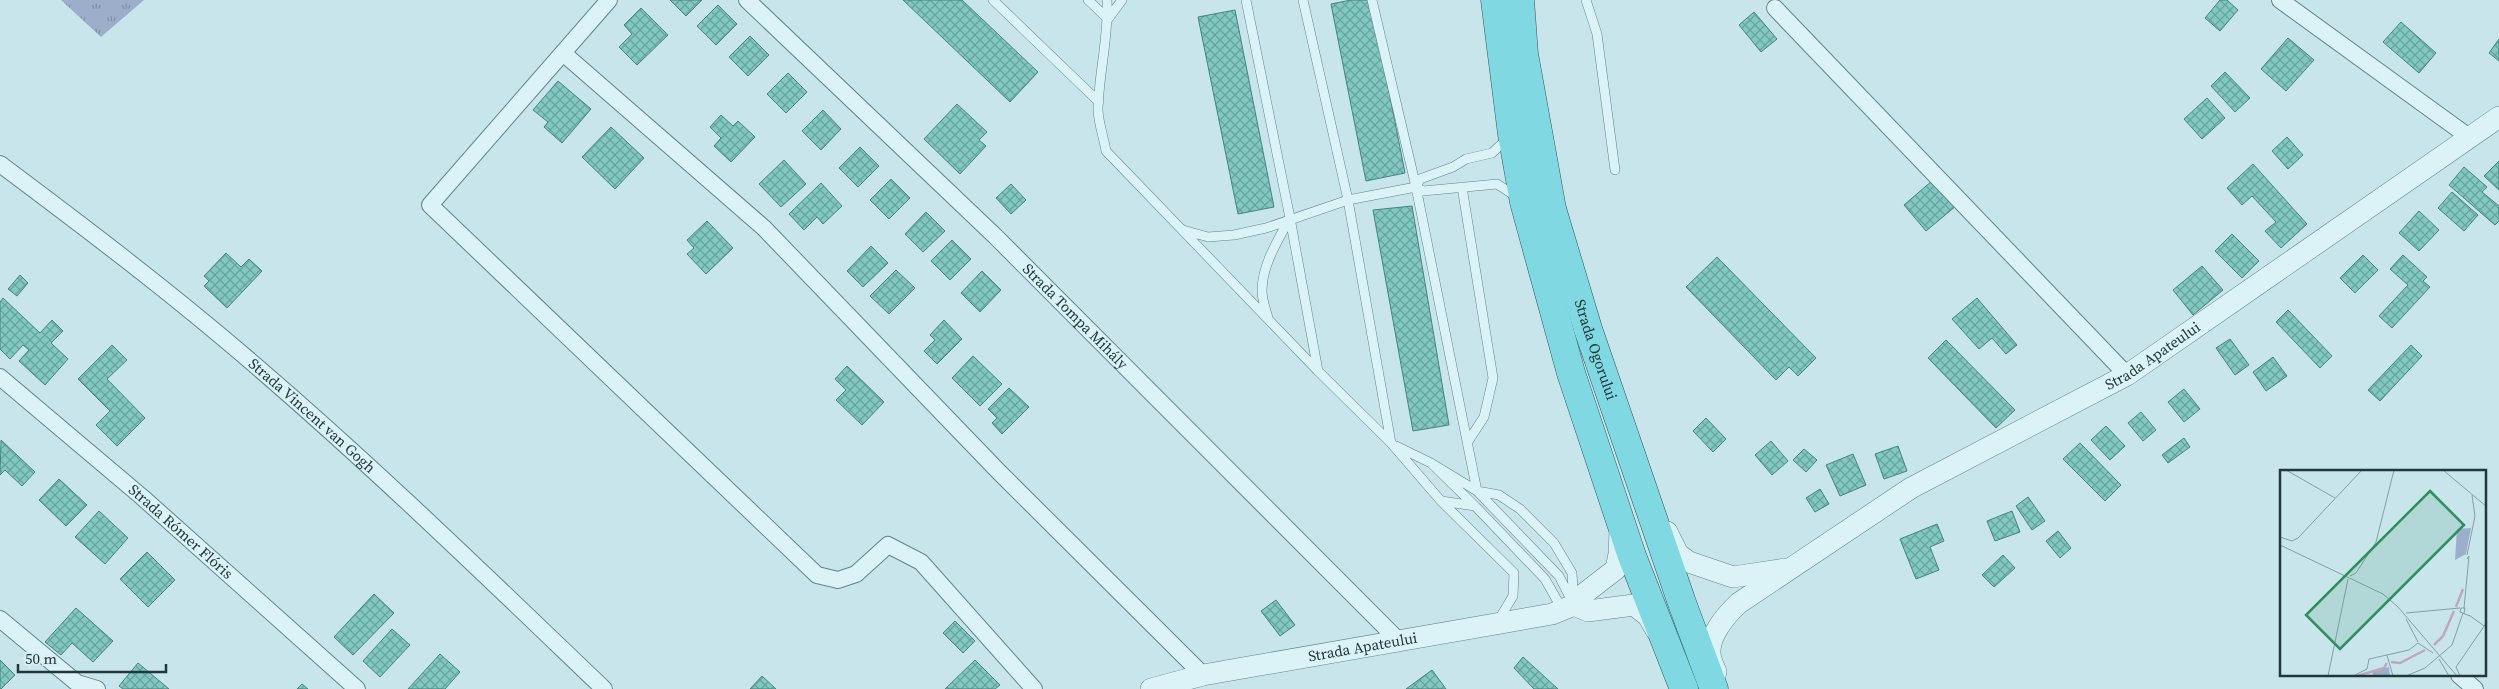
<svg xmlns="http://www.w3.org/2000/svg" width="2499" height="689" viewBox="0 0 2499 689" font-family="'Source Serif 4',serif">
<defs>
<pattern id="grass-tufts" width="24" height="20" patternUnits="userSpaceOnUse" patternTransform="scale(1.25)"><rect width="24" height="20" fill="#9caeca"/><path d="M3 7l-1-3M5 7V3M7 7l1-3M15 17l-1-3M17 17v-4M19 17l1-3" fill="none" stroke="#7f8fa5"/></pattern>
<pattern id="building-cross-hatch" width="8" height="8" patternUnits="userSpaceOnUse" patternTransform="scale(1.25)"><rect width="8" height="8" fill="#80c8c1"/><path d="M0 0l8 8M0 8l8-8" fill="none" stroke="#68a39e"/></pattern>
</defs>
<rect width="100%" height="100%" fill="#c8e5ec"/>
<path fill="url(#grass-tufts)" d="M61,0H144L101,37Z"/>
<path fill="url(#building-cross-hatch)" stroke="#45857d" d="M670,0H702L686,16Z
M903,0H962L1038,72L1010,102Z
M1351,0H1371L1405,173L1366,181L1331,4Z
M2220,0H2227L2238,10L2220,31L2205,18Z
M718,5L737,24L716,45L697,26Z
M641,8L668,35L637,65L619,47L632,34L624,25Z
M1235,10L1274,207L1238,214L1198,17Z
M1754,12L1777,39L1761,52L1739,25Z
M2401,22L2436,53L2419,73L2383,42Z
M750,36L769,55L748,76L729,57Z
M2288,38L2314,60L2286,91L2261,69Z
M2499,39V61L2489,53Z
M2225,72L2250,98L2235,112L2211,86Z
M788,73L807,92L786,113L767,94Z
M558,81L591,109L562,143L544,127L548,122L533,110Z
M2207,98L2225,118L2202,139L2184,119Z
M957,104L987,132L979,140L986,146L960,174L924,139Z
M823,110L841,129L821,150L802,131Z
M721,115L733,126L738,121L755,137L731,162L714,146L721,138L710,127Z
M611,127L644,158L615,189L582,157Z
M2287,137L2303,155L2288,169L2272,151Z
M860,147L879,166L858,187L839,168Z
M784,160L806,184L781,207L759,184Z
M2499,161V190L2484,176Z
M2253,164L2307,224L2281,248L2265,231L2276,222L2252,196L2242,205L2227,188Z
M2464,167L2487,187L2482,192L2499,206V221L2495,225L2449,185Z
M891,179L910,198L889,219L870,200Z
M1933,180L1956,206L1926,231L1904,205Z
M821,183L842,206L823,224L817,217L804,230L789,214Z
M1011,184L1026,200L1011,214L996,198Z
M2452,192L2478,215L2464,231L2438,208Z
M1412,206L1449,425L1413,431L1373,210Z
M2419,211L2439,230L2419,251L2399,233Z
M926,212L945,231L923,252L905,234Z
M707,221L733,248L706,274L687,254L694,248L687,240Z
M2232,234L2259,261L2242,278L2215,251Z
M952,240L971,259L950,280L931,261Z
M871,246L888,263L863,287L847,271Z
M226,253L241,267L249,259L262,271L227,308L204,286L209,281L204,276Z
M2363,255L2378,270L2355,293L2340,278Z
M2403,255L2427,277L2423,281L2430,287L2392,328L2379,316L2408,285L2390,269Z
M1717,257L1816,358L1798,376L1789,367L1776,380L1686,287Z
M2202,266L2223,290L2193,315L2173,290Z
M896,270L915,288L889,314L870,296Z
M982,271L1001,290L980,312L961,293Z
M20,275L28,283L17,296L8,289Z
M3,298L40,333L52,320L63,331L51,343L68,359L45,385L19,361L29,350L23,345L10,359L0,349V302Z
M1977,298L2017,345L2006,354L1992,338L1979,349L1952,319Z
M2288,310L2332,356L2320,368L2276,322Z
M944,320L962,339L937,364L924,351L935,340L930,335Z
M2230,339L2249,365L2235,375L2216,348Z
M1946,340L2015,410L1996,428L1928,358Z
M112,345L127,360L107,379L145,418L117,446L96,425L110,411L78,379Z
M2411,345L2422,356L2380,401L2368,390Z
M973,356L1002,384L980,406L952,378Z
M2273,357L2287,376L2266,391L2253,372Z
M847,366L884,402L862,425L836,400L846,390L835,379Z
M1009,388L1029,407L1002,434L992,423L997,418L988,409Z
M2184,389L2200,409L2184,422L2168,402Z
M2141,412L2156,430L2143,441L2128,423Z
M1706,418L1726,439L1713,452L1693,431Z
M2106,426L2125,446L2110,460L2091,440Z
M2184,438L2190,447L2168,463L2162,455Z
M1,440L35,472L22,486L5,470L0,475Z
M1771,441L1788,461L1772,475L1755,455Z
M2080,443L2121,485L2105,501L2063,459Z
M1898,446L1907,471L1884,479L1875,454Z
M1804,449L1817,460L1806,472L1793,460Z
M1853,454L1866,485L1840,496L1826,465Z
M59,479L87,505L66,526L39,500Z
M1820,489L1829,504L1815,512L1806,498Z
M2028,497L2045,521L2032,530L2016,506Z
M99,511L128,538L105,564L75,537Z
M2012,511L2020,532L1995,541L1987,521Z
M1937,524L1944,541L1930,547L1939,570L1916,579L1900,539Z
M2058,531L2071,548L2060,558L2046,541Z
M147,552L175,580L148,607L120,579Z
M2003,555L2015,568L1994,587L1982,575Z
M374,594L394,613L353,655L334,637Z
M1276,600L1295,625L1280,636L1261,611Z
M76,608L113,641L93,662L72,643L61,655L45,642Z
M955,621L975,641L963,653L943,633Z
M392,629L410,645L380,677L363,661Z
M440,654L460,672L445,689H408Z
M1523,657L1558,689H1534L1514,668Z
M0,660L15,675L1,689H0Z
M975,660L1000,685L995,689H945Z
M138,663L169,689H123L119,686Z
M1432,670L1446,689H1406Z
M762,676L776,689H750Z
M302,684L308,689H297Z"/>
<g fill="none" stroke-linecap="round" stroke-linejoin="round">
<g stroke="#5e8787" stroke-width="10">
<path id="service" d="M993,0L1099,102
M1088,0L1108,19
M1107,0C1109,36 1099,72 1098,109C1098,122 1104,138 1106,151L1318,371L1391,443L1441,501L1514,573L1513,596L1498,621
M1246,0L1290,218L1318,371
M1303,0L1348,200L1391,443
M1372,0L1416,187L1477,491L1431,463
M1586,0L1597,34L1615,170
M1108,19L1122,0
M1508,138L1492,153L1466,159L1453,167L1420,179L1416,187L1423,191L1497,184L1517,197
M1462,187L1493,378L1484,417L1467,443
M1183,230L1208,237L1234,235L1266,228L1348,200L1416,187
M1268,318C1266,310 1262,300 1262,291C1262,265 1278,240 1290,218
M1396,446L1431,463L1476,507L1545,579L1562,609
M1477,491L1499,495L1520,509L1554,543L1572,573L1574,605L1559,576Z
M1441,501L1475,506"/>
</g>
<g stroke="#5e8787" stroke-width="18">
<g id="minor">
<path d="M609,0L430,205L817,575L838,580L856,574L888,545L921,562L1034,689"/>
<path id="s1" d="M747,0L995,236L1397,639"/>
<path d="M2280,0L2469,137"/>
<path d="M1775,8L2127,375"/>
<path d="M563,53L764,228L999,472L1203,675"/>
<path id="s2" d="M0,164C87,229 174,295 256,366C376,469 490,580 604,689"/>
<path id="s3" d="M0,377L142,497L357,689"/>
<path d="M0,619L77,683L97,689"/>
<path d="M2459,675L2475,689"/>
</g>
</g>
<g stroke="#5e8787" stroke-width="22">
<g id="tertiary">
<path d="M1667,532L1678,554L1689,562L1733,577L1785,569"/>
<path d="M1574,605L1588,611L1634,605L1648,616L1656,630"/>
<path id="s4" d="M1716,672C1714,667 1710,659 1710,653C1709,635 1726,615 1739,603L1911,488L2127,375L2499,117"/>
<path id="s5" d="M1151,689L1203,675L1552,614L1574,605L1585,593L1616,569L1619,554L1620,530"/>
</g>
</g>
<g stroke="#315554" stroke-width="29">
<g id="trunk">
<path d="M1495,0L1512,134L1524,202L1571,373L1632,556L1684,689"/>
<path id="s6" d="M1520,0L1524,54L1552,209L1588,329L1682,603L1714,689"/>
</g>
</g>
<use href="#service" stroke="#dbf2f7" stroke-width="9"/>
<use href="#minor" stroke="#dbf2f7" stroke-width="16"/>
<use href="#tertiary" stroke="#dbf2f7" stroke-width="21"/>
<use href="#trunk" stroke="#80d8e2" stroke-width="28"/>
</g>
<g text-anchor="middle" stroke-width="4" stroke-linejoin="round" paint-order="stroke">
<g font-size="15" fill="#203838" stroke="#d7eef4">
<text dy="5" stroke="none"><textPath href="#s1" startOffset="456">Strada Tompa Mihály</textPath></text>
<text dy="5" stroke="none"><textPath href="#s6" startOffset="359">Strada Ogorului</textPath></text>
<text dy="5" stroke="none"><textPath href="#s4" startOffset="562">Strada Apateului</textPath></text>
<text dy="5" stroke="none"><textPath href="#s2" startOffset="401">Strada Vincent van Gogh</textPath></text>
<text dy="5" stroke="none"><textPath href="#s3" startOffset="238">Strada Rómer Flóris</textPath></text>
<text dy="5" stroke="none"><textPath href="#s5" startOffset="216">Strada Apateului</textPath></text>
</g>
</g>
<g transform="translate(2280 470)">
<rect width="206" height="206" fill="#c8e5ec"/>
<path d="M191,58L186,84L175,90L177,59ZM109,197L110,206H93L92,201Z" fill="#9caeca"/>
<path fill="none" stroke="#c0a8bc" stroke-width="2.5" d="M176,137L183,119M154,175L163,166L174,141M111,192L120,193L145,180M77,206L104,198L107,193"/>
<path fill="none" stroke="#85a0a4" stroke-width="1" d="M6,0L55,28M163,0L207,37M0,67L12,71L18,68L82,0M0,75L103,124L118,137L177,206M187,85L195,46L192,25M70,106L76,103L96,72L114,0M184,138L189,86L187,89M126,143L180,138M184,143L185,138H181L180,142L190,146M189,145L204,156M126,149L138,172M138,173L153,183M107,185L113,206M159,189L169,206M48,206L68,109M73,206L87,199L89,189L129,180L138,173M126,206L145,198L172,175L183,143M180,206L176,197L207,152"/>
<path fill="#308e5e" fill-opacity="0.15" stroke="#308e5e" stroke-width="2.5" d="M150,21L184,55L60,179L26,145Z"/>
<rect width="206" height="206" fill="none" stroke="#203838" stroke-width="2.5"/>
</g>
<path d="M18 664v8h148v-8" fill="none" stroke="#203838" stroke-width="2.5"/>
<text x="25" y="664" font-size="15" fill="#203838" stroke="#d7eef4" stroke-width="4" paint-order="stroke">50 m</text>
</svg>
